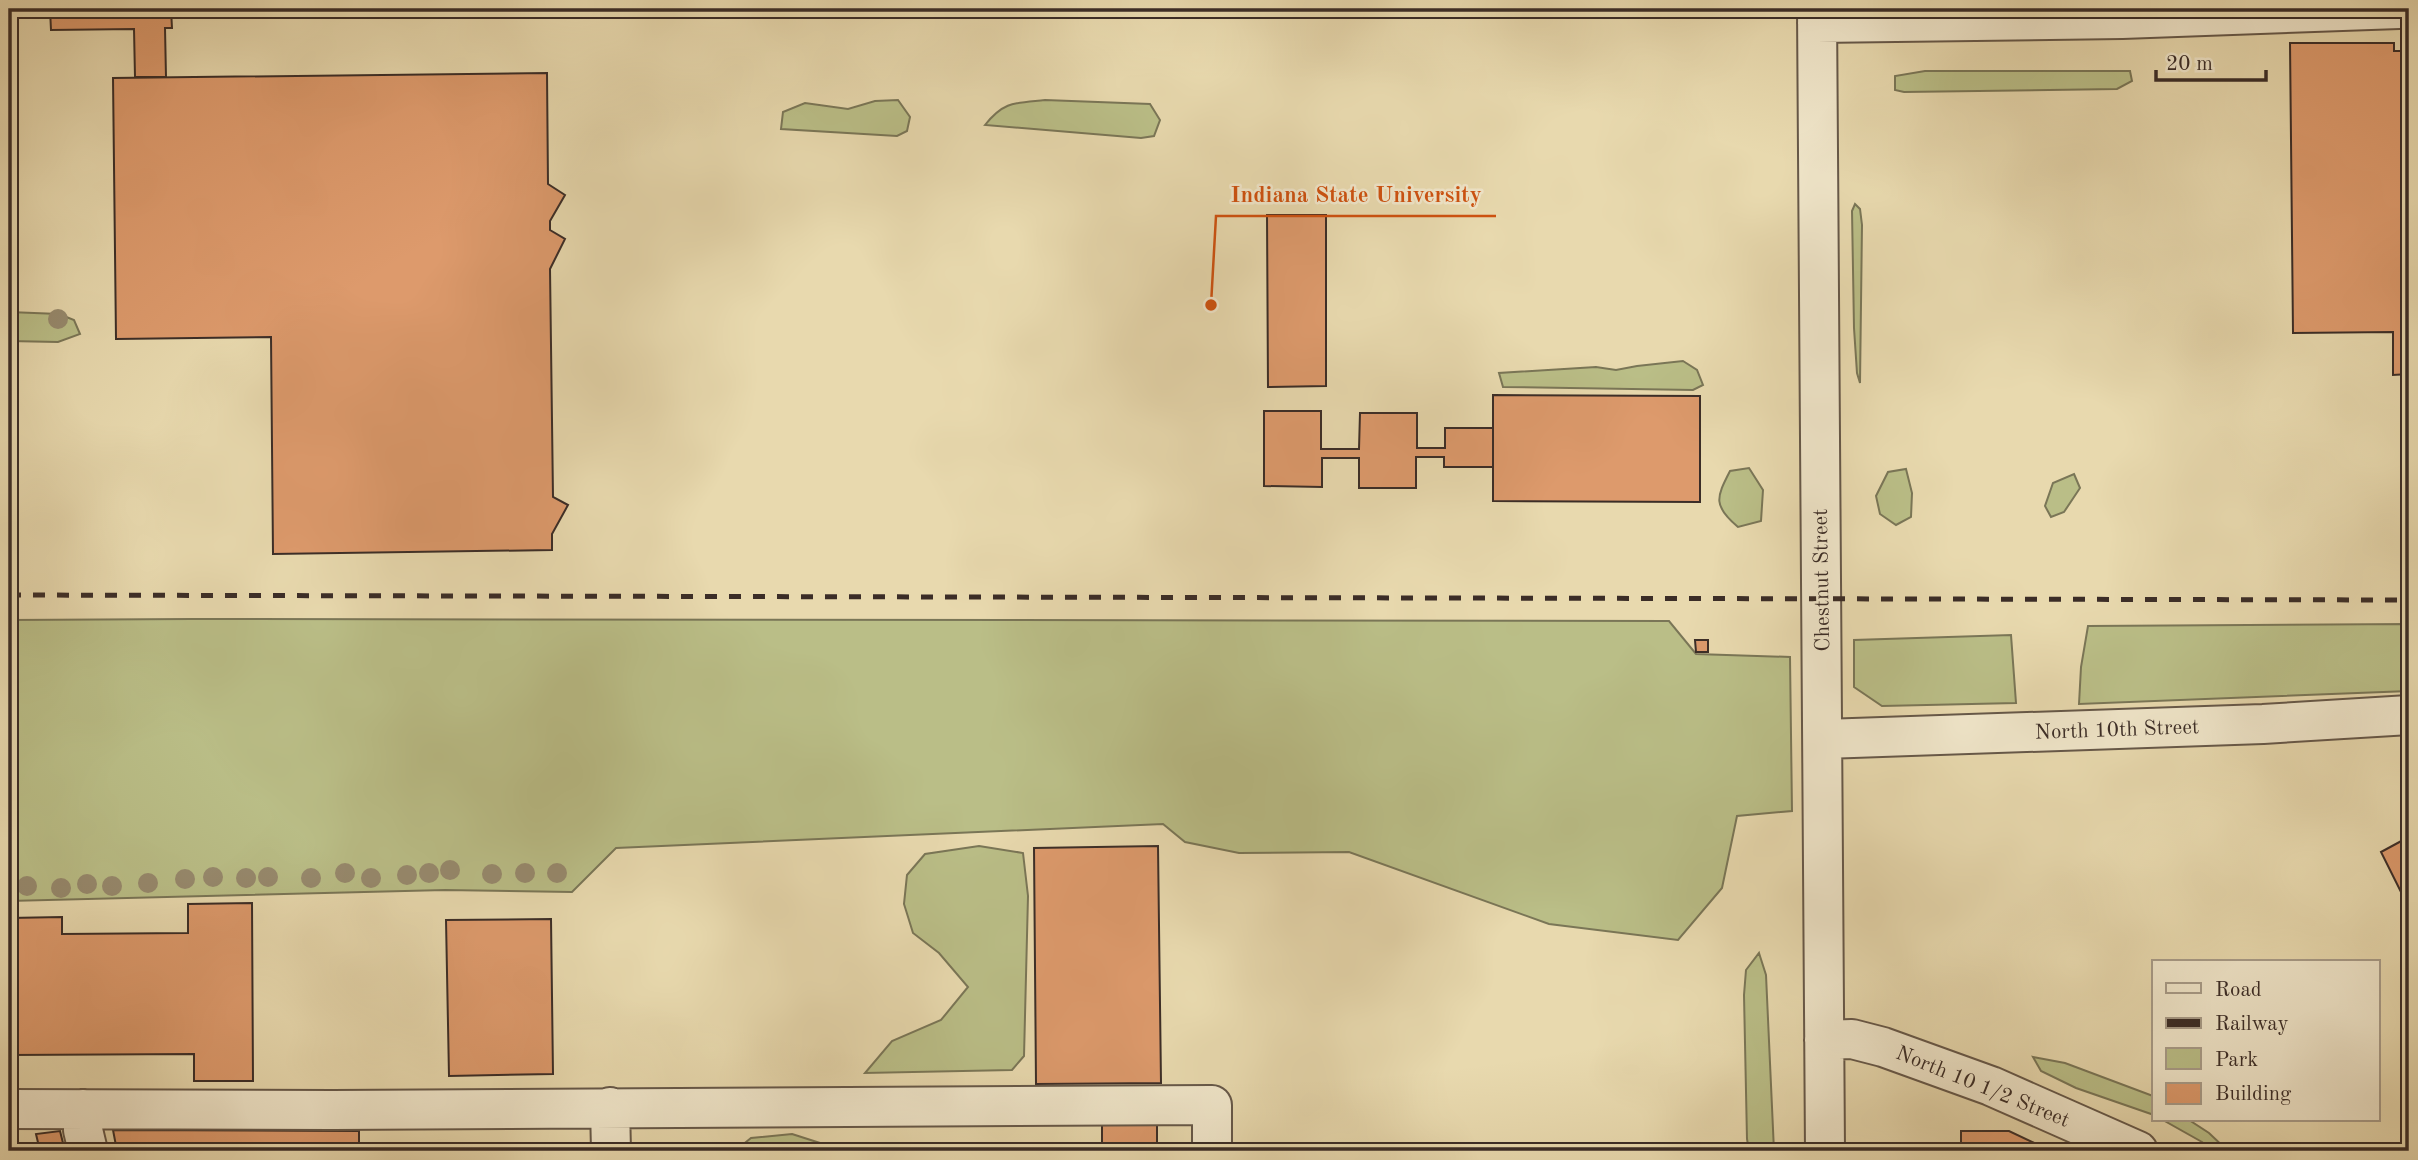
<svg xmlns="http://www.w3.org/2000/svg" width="2418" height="1160" viewBox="0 0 2418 1160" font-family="'Old Standard TT',serif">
<rect width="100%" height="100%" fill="#e8d9ae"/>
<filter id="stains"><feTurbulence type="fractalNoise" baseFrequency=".00286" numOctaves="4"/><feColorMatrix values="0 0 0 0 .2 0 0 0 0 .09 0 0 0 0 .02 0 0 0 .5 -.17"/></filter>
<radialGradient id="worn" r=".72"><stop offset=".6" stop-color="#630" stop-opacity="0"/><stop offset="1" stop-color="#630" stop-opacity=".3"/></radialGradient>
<path fill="#babe87" stroke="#7a7657" stroke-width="2" d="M1925,71H2130L2132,81L2117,89L1904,92L1895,90V76Z
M898,100L910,117L907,131L897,136L781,129L783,112L805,103L848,109L875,101Z
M1045,100L1150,104L1160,120L1154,136L1141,138L985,125C1004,101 1015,103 1045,100Z
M1855,204L1860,209L1862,225L1860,383L1857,373L1854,328L1852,211Z
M9,312L59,314L74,320L80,334L58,342L9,341Z
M1683,361L1697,370L1703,385L1693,390L1503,387L1499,373L1596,367L1616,370L1637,366Z
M1749,468L1763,490L1761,521L1738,527C1713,506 1716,498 1730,471Z
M1906,469L1912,493L1911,517L1896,525L1880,514L1876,496L1888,472Z
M2074,474L2080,488L2064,512L2051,517L2045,506L2053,483Z
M192,619L1669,621L1696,654L1790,657L1792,811L1737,816L1722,888L1678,940L1549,924L1349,852L1239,853L1185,842L1163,824L616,848L572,892L445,890L9,901V620Z
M2409,624V691L2079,704L2081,667L2088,626Z
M2011,635L2016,703L1882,706L1854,687V640Z
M979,846L1023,853L1028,896L1024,1056L1012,1070L865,1073L892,1041L941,1020L968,987L939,953L913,933L904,904L907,875L925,854Z
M1759,953L1766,975L1774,1151H1749L1747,1139L1744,995L1746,970Z
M2033,1057L2065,1063L2153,1096L2154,1115L2076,1088L2041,1071Z
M2163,1120H2189L2209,1133L2228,1151H2212L2202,1142Z
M792,1134L845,1151H735L751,1138Z"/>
<path fill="#dd9a6c" stroke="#3b2d27" stroke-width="2" d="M50,9H171L172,28H165L166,77H135L134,29L51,30Z
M2290,43H2394V51H2409V374L2393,375V332L2293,333Z
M547,73L548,184L565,195L550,221V230L565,239L550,269L553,497L568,505L552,534V550L273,554L271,337L116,339L113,78Z
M1267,215H1326V386L1268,387Z
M1493,395L1700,396V502L1493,501Z
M1264,411H1321V449H1359L1360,413H1417V448H1445V428H1493V467H1444V457H1416V488H1359V458H1322V487L1264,486Z
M1695,640H1708V652H1696Z
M2405,839L2409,848V908L2381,852Z
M1158,846L1161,1083L1036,1084L1034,848Z
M252,903L253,1081H194V1054L9,1055V918L62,917V934L188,933V904Z
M551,919L553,1074L449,1076L446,920Z
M1102,1119H1157V1151H1102Z
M113,1130L359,1131V1151H117Z
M60,1131L65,1151H40L36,1134Z
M1961,1131H2009L2051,1151H1961Z"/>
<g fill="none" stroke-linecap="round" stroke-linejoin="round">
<g stroke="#665849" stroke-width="42">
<path id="minor" d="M1817,9L1825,1151
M1817,23L2122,19L2399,9
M1824,739L2263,724L2409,715
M1824,1040L1852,1039L1883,1047L1991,1086L2138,1151
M610,1107L611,1151
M9,1109L333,1110L1212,1105V1151
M83,1109V1130L88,1151"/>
</g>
<use href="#minor" stroke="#f0e6ca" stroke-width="38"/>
<path stroke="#3b2d27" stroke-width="5" stroke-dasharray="12 12" stroke-linecap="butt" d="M9,595L2409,600"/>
</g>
<g fill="#978a6e">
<circle cx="58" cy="319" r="10"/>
<circle cx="450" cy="870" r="10"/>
<circle cx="345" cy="873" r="10"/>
<circle cx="429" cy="873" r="10"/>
<circle cx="525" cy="873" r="10"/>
<circle cx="557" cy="873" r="10"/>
<circle cx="492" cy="874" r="10"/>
<circle cx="407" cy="875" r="10"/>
<circle cx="213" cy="877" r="10"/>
<circle cx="268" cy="877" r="10"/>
<circle cx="246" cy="878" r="10"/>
<circle cx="311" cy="878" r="10"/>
<circle cx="371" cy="878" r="10"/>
<circle cx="185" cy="879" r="10"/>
<circle cx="148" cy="883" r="10"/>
<circle cx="87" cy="884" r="10"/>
<circle cx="27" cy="886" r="10"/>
<circle cx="112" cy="886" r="10"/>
<circle cx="61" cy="888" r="10"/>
</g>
<g text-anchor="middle" stroke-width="5" stroke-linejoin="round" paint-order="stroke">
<g font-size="21" fill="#3b2d27" stroke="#f0e6ca">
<text transform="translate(1821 580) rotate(-91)" y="7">Chestnut Street</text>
<text transform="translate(2117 729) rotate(-2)" y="7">North 10th Street</text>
<text transform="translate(1983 1086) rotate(22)" y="7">North 10 1/2 Street</text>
</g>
</g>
<path fill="none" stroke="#ce5210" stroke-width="2.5" d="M1211 305L1216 216H1496"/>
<circle fill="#ce5210" stroke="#f0e6ca" stroke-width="2.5" cx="1211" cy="305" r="7"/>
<g font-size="23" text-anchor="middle" font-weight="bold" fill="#ce5210" stroke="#f0e6ca" stroke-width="5" stroke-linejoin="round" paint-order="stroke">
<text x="1356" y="202">Indiana State University</text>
</g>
<rect width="2418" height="1160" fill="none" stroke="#e8d9ae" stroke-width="35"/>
<rect x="10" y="10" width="2397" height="1139" fill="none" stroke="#3b2d27" stroke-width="3.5"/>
<rect x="18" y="18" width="2383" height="1125" fill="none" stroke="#3b2d27" stroke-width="2"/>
<rect x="2152" y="960" width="228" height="161" fill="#f0e6ca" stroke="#a89c89" stroke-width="2"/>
<rect x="2166" y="983" width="35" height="10" fill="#f0e6ca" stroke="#a89c89" stroke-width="2"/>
<text x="2215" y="996" font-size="21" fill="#3b2d27">Road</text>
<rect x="2166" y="1018" width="35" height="10" fill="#3b2d27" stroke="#a89c89" stroke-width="2"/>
<text x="2215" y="1030" font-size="21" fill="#3b2d27">Railway</text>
<rect x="2166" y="1048" width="35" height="21" fill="#babe87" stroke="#a89c89" stroke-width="2"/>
<text x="2215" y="1066" font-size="21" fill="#3b2d27">Park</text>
<rect x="2166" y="1083" width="35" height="21" fill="#dd9a6c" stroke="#a89c89" stroke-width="2"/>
<text x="2215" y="1100" font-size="21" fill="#3b2d27">Building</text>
<path d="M2156 70v10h110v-10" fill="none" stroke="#3b2d27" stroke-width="3.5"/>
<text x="2166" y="70" font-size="21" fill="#3b2d27" stroke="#f0e6ca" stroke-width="5" paint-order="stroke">20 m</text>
<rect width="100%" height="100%" filter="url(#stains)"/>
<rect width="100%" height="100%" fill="url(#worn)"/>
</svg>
